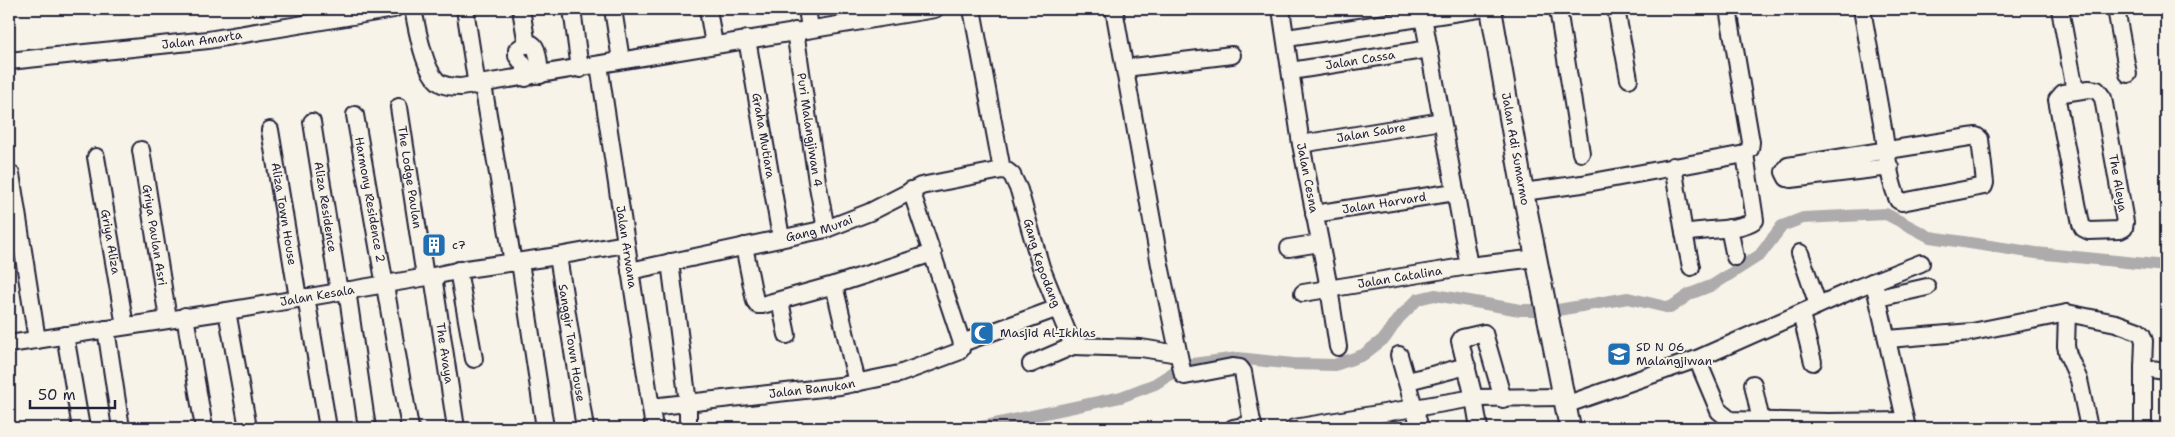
<svg xmlns="http://www.w3.org/2000/svg" width="2175" height="437" viewBox="0 0 2175 437" font-family="'Shantell Sans',sans-serif">
<rect width="100%" height="100%" fill="#f7f3e8"/>
<filter id="ink" filterUnits="userSpaceOnUse"><feTurbulence type="fractalNoise" baseFrequency=".02" numOctaves="2"/><feDisplacementMap in="SourceGraphic" scale="10" xChannelSelector="R" yChannelSelector="G"/><feConvolveMatrix kernelMatrix="1 2 1 2 8 2 1 2 1" color-interpolation-filters="sRGB"/></filter>
<g filter="url(#ink)">
<g fill="none" stroke-linecap="round" stroke-linejoin="round">
<path stroke="#aeabad" stroke-width="12" d="M976,428L1121,397L1155,384L1185,365L1238,358L1293,364L1335,365L1363,355L1385,338L1398,319L1418,299L1435,295L1520,310H1558L1628,298L1670,308L1690,294L1713,285L1760,255L1782,226L1803,218L1886,214L1930,237L2036,253L2166,266"/>
<g stroke="#22223b" stroke-width="20">
<g id="minor">
<path d="M413,9C417,27 424,76 442,84C448,87 455,87 461,87L935,9"/>
<path d="M465,9L477,86"/>
<path d="M521,9L527,45"/>
<path d="M572,9L580,69"/>
<path d="M613,9L621,60"/>
<path d="M708,9L714,45"/>
<path d="M807,9L810,28"/>
<path d="M972,9L1002,170"/>
<path d="M1114,9L1160,265L1183,375L1185,376L1232,367L1240,368L1243,372L1253,428"/>
<path id="s1" d="M1281,9L1301,144L1329,288L1338,347"/>
<path d="M1558,9L1581,153"/>
<path d="M1616,9L1629,79"/>
<path d="M1862,9C1869,48 1876,88 1883,128C1887,151 1888,178 1898,200L1902,202L1984,186L1985,183L1980,139L1976,136L1788,166L1784,172L1787,178L1791,179L1890,167"/>
<path d="M2060,9L2075,90"/>
<path d="M2116,9L2128,74"/>
<path d="M1423,17L1469,266"/>
<path id="s2" d="M795,31L817,181L826,229"/>
<path d="M1287,38L1479,9"/>
<path id="s3" d="M747,39L780,232"/>
<path id="s4" d="M9,61L208,40L394,9"/>
<path id="s5" d="M599,65L654,428"/>
<path d="M1125,68L1232,55"/>
<path id="s6" d="M1291,71L1429,49"/>
<path d="M526,78L523,64L517,56V50C540,30 538,62 540,75"/>
<path d="M483,85L513,263"/>
<path d="M2089,89L2097,90L2103,98L2125,222L2124,228L2120,230L2089,231L2083,228L2081,224L2057,100L2063,93Z"/>
<path id="s7" d="M399,107L425,277"/>
<path id="s8" d="M355,115L410,428"/>
<path id="s9" d="M312,122L339,292"/>
<path id="s10" d="M270,130L298,298"/>
<path id="s11" d="M1301,144L1442,121"/>
<path id="s12" d="M141,150L168,319"/>
<path id="s13" d="M96,157L125,326"/>
<path d="M1673,166L1684,233C1703,229 1741,231 1755,220L1745,154"/>
<path d="M11,174L37,340"/>
<path d="M911,190L962,343"/>
<path d="M1523,192L1582,184L1745,154L1750,149L1751,142L1728,9"/>
<path id="s14" d="M1314,214L1455,192"/>
<path d="M1729,228L1735,257"/>
<path d="M1684,233L1691,267"/>
<path d="M744,246L755,301L758,305H762L834,285L933,253"/>
<path d="M1289,248L1320,243"/>
<path d="M1800,253L1818,305"/>
<path id="s15" d="M558,256L585,428"/>
<path d="M520,262L545,428"/>
<path d="M670,262L688,403V428"/>
<path d="M458,270L474,359"/>
<path id="s16" d="M630,271L826,229L870,212L921,186L1002,170L1007,171L1012,175L1019,190L1041,267L1073,346L1031,364"/>
<path id="s17" d="M433,276L456,428"/>
<path d="M1872,282L1876,291L1907,428"/>
<path d="M834,285L857,383"/>
<path d="M347,290L367,428"/>
<path id="s18" d="M1303,293L1469,266L1536,258"/>
<path d="M306,297L328,428"/>
<path d="M1878,298L1927,287"/>
<path d="M780,301L787,335"/>
<path d="M227,311L248,428"/>
<path d="M2067,313L2066,346L2068,355L2079,380L2089,428"/>
<path d="M1801,314L1813,362"/>
<path d="M185,316L204,428"/>
<path d="M106,329L121,428"/>
<path d="M65,335L81,428"/>
<path d="M1888,339L1972,332L2067,313L2116,323L2138,331L2142,335L2144,341L2143,368L2166,371"/>
<path d="M962,343L1058,308"/>
<path id="s19" d="M9,344L227,311L433,276L466,269L558,256L625,244"/>
<path d="M1073,346L1141,348L1178,354"/>
<path d="M1399,355L1420,428"/>
<path d="M1697,359L1719,411L1730,420L1828,422L1905,421"/>
<path d="M1408,381L1467,366"/>
<path d="M1753,384L1761,421"/>
<path d="M1565,405L1697,359L1857,288L1921,263"/>
<path id="s20" d="M651,407L840,386L899,374L958,352L961,349L962,343"/>
<path d="M1233,428L1253,424"/>
<path d="M1294,428L1474,398L1564,397"/>
<path d="M1479,428L1474,398L1460,341L1462,338L1484,333L1503,399"/>
<path d="M2143,428V368"/>
</g>
</g>
<g stroke="#22223b" stroke-width="24">
<g id="major">
<path id="s21" d="M1491,9L1523,192L1570,428"/>
</g>
</g>
<use href="#minor" stroke="#f7f3e8" stroke-width="16"/>
<use href="#major" stroke="#f7f3e8" stroke-width="20"/>
</g>
</g>
<defs>
<g id="building-square" transform="scale(1.25)"><rect x="-9" y="-9" width="18" height="18" rx="4" fill="#1f6fb2" stroke="#f7f3e8"/><path d="M-4-6H4V6H1V3H-1V6H-4ZM-2.5-4.3h1.7v1.8h-1.7ZM.8-4.3h1.7v1.8H.8ZM-2.5-1h1.7V.8h-1.7ZM.8-1h1.7V.8H.8Z" fill="#fff"/></g>
<g id="mosque-square" transform="scale(1.25)"><rect x="-9" y="-9" width="18" height="18" rx="4" fill="#1f6fb2" stroke="#f7f3e8"/><path d="M3.5-4.9A6 6 0 1 0 3.5 4.9A5 5 0 1 1 3.5-4.9Z" fill="#fff"/></g>
<g id="school-square" transform="scale(1.25)"><rect x="-9" y="-9" width="18" height="18" rx="4" fill="#1f6fb2" stroke="#f7f3e8"/><path d="M0-5L7-2L0 1L-7-2ZM-4 1L0 2.5L4 1V4Q0 6-4 4Z" fill="#fff"/></g>
</defs>
<g fill-rule="evenodd">
<use href="#building-square" x="434" y="245"/>
<use href="#mosque-square" x="982" y="333"/>
<use href="#school-square" x="1619" y="354"/>
</g>
<g text-anchor="middle" stroke-width="4" stroke-linejoin="round" paint-order="stroke">
<g font-size="12" fill="#22223b" stroke="#f7f3e8">
<text dy="4" stroke="none"><textPath href="#s4" startOffset="194">Jalan Amarta</textPath></text>
<text dy="4" stroke="none"><textPath href="#s6" startOffset="70">Jalan Cassa</textPath></text>
<text dy="4" stroke="none"><textPath href="#s2" startOffset="100">Puri Malangjiwan 4</textPath></text>
<text dy="4" stroke="none"><textPath href="#s11" startOffset="71">Jalan Sabre</textPath></text>
<text dy="4" stroke="none"><textPath href="#s3" startOffset="98">Graha Mutiara</textPath></text>
<text dy="4" stroke="none"><textPath href="#s21" startOffset="142">Jalan Adi Sumarmo</textPath></text>
<text dy="4" stroke="none"><textPath href="#s7" startOffset="71">The Lodge Paulan</textPath></text>
<text dy="4" stroke="none"><textPath href="#s1" startOffset="171">Jalan Cesna</textPath></text>
<text transform="translate(2118 183) rotate(80)" y="4">The Aleya</text>
<text dy="4" stroke="none"><textPath href="#s8" startOffset="86">Harmony Residence 2</textPath></text>
<text dy="4" stroke="none"><textPath href="#s14" startOffset="71">Jalan Harvard</textPath></text>
<text dy="4" stroke="none"><textPath href="#s9" startOffset="86">Aliza Residence</textPath></text>
<text dy="4" stroke="none"><textPath href="#s10" startOffset="85">Aliza Town House</textPath></text>
<text dy="4" stroke="none"><textPath href="#s16" startOffset="194">Gang Murai</textPath></text>
<text dy="4" stroke="none"><textPath href="#s12" startOffset="86">Griya Paulan Asri</textPath></text>
<text dy="4" stroke="none"><textPath href="#s13" startOffset="86">Griya Aliza</textPath></text>
<text dy="4" stroke="none"><textPath href="#s5" startOffset="184">Jalan Arwana</textPath></text>
<text dy="4" stroke="none"><textPath href="#s16" startOffset="492">Gang Kepodang</textPath></text>
<text dy="4" stroke="none"><textPath href="#s18" startOffset="98">Jalan Catalina</textPath></text>
<text dy="4" stroke="none"><textPath href="#s19" startOffset="312">Jalan Kesala</textPath></text>
<text dy="4" stroke="none"><textPath href="#s15" startOffset="88">Sanggir Town House</textPath></text>
<text dy="4" stroke="none"><textPath href="#s17" startOffset="78">The Avaya</textPath></text>
<text dy="4" stroke="none"><textPath href="#s20" startOffset="162">Jalan Banukan</textPath></text>
</g>
<g font-size="12" fill="#22223b" stroke="#f7f3e8" text-anchor="start">
<text x="452" y="249">c7</text>
<text x="1000" y="337">Masjid Al-Ikhlas</text>
<text x="1636" y="351">SD N 06<tspan x="1636" dy="14">Malangjiwan</tspan></text>
</g>
</g>
<rect width="2175" height="437" fill="none" stroke="#f7f3e8" stroke-width="30"/>
<rect x="15" y="15" width="2145" height="407" fill="none" stroke="#22223b" stroke-width="2" filter="url(#ink)"/>
<path d="M30 400v8h85v-8" fill="none" stroke="#22223b" stroke-width="2.5"/>
<text x="38" y="400" font-size="15" fill="#22223b" stroke="#f7f3e8" stroke-width="4" paint-order="stroke">50 m</text>
</svg>
